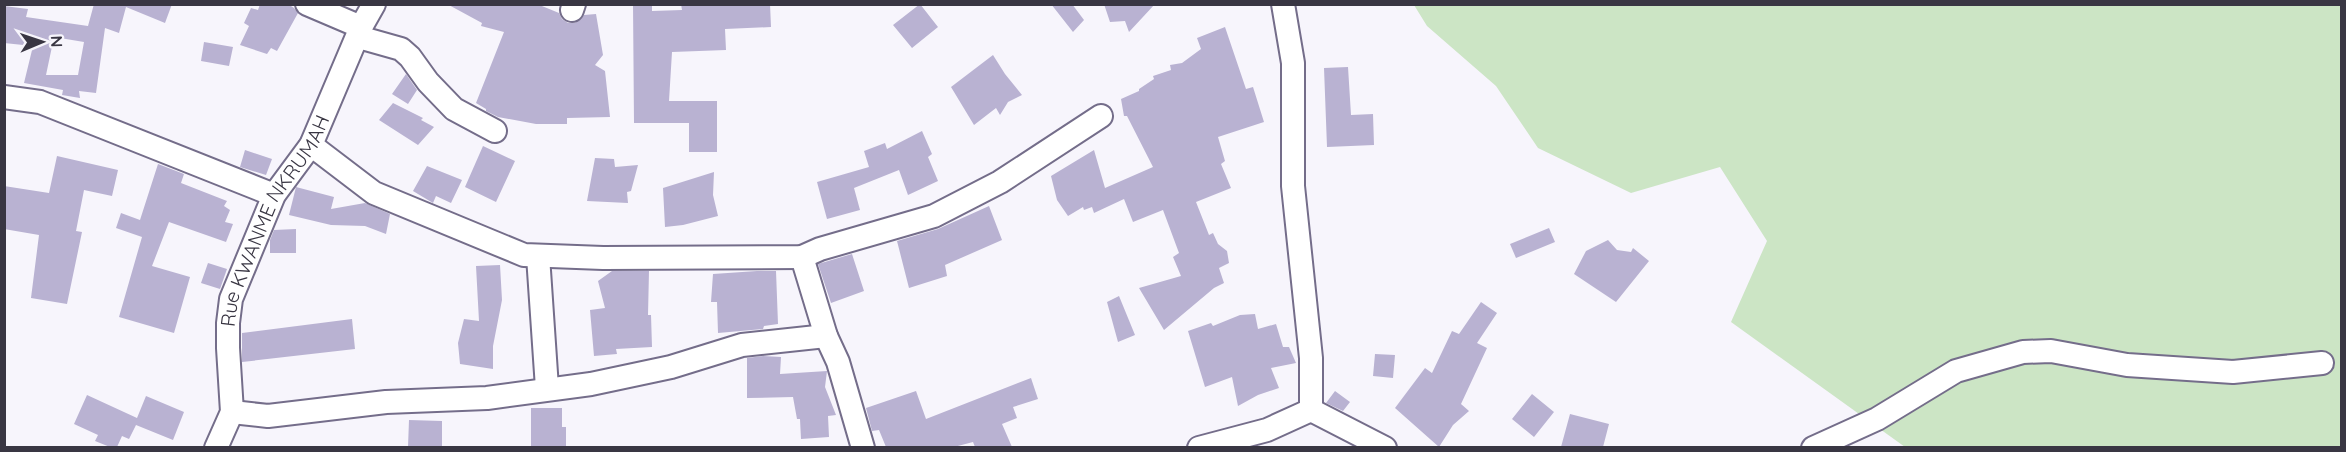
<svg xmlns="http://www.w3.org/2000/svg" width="2346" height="452" viewBox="0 0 2346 452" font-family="Quicksand,sans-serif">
<rect width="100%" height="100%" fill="#f7f5fc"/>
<path fill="#cce5c5" d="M1414,5H2341V447H1905L1731,322L1767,241L1720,167L1631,193L1538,148L1496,86L1427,26Z"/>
<path fill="#b9b2d2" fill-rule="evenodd" d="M94,4H172L165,23L126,7L119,33L105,28L96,93L79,91L80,98L62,95L63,90L24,83L33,46L4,43V6L28,9L26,17L88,26ZM54,37L84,42L78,75H46Z
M260,4H288L294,8L298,13L277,51L271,48L267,54L240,45L249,26L244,23L251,8L258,10Z
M447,4H537L559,13L562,19L568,23H575L584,15L596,14L603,55L595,65L605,71L610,117L567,118V124H536L498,117L486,111V109L476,103L504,32L481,26L482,23Z
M633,4H652V11L682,10L681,4H770L771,27L725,29L726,50L672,52L669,101H717V152H689V123H634Z
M920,4L938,27L912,48L893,25Z
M1051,4H1072L1084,20L1073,32Z
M1104,4H1155L1129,32L1125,21L1110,22Z
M1225,27L1246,89L1253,87L1264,122L1218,137L1225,161L1221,164L1231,188L1196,202L1209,235L1213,233L1218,244L1227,251L1229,263L1219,268L1224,283L1214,288L1164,330L1139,288L1181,276L1173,257L1179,253L1163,210L1133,222L1124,199L1094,213L1092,207L1084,210L1083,207L1068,216L1057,200L1051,176L1094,150L1105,188L1153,167L1127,116H1124L1121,99L1139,91V89L1154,79L1153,76L1171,70L1170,65L1182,63L1201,49L1197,38Z
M204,42L233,47L229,66L201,61Z
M993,55L1005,74L1022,95L1008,102L1000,115L996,108L974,125L951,87Z
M1348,67L1351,115L1373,114L1374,145L1327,147L1324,68Z
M406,74L417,90L408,104L392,94Z
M393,103L423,118L421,120L434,127L418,145L379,120Z
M922,131L932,154L928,157L938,181L908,195L899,170L854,188L860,210L827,219L817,182L869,167L864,151L885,143L887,149Z
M483,146L515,161L496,202L465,187Z
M245,150L272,159L266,175L240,167Z
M57,156L118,170L112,196L84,190L76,231L82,232L67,304L31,298L39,235L4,229V186L49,193Z
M595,158L614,159L615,167L638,165L631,191L627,192L628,203L587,201Z
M158,164L184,174L181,183L227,201L224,206L230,210L225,222L233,224L226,242L169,222L152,266L190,277L174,333L119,317L142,237L116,228L121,213L140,220Z
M427,166L462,180L451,203L436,196L433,203L413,191Z
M714,172L713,195L718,216L683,225L665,227L663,188Z
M296,187L334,197L331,209L365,203L390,214L386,234L365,226L331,225L289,215Z
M989,206L1002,240L945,265L947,276L909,288L897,241L938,229Z
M1549,228L1555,242L1516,258L1510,244Z
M296,229V253H270V240L274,230Z
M1608,240L1617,250L1631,252L1633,248L1649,261L1616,302L1574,274L1586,251Z
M852,254L864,291L831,303L818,264Z
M208,263L227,269L220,289L201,283Z
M500,265L502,300L493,346V369L460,364L458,343L464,319L479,321L476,266Z
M612,271H649L648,315H651L652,347L616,349L617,354L594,356L590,310L605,308L598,281Z
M757,271H776L778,324L764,326L763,329L718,333L717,302H711L713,274Z
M1119,296L1135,335L1118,342L1107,302Z
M1481,302L1497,313L1477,343L1487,348L1461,404L1469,411L1453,425L1439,447L1395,408L1425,368L1432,373L1452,331L1459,334Z
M1255,314L1258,329L1276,324L1283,347H1289L1296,363L1271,368L1279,388L1258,395L1238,406L1232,377L1205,387L1188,331L1211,323L1213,326L1240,315Z
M352,319L355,349L242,362V333Z
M1375,354L1395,355L1393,378L1373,376Z
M763,356L781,357L780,374L827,371L825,387L836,415L828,416L829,437L801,439L800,419H797L793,397L747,398V358Z
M1031,378L1038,399L1013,407L1017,418L1002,424L1012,447H975L973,442L954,447H886L879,430L872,431L866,408L916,391L926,419Z
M1335,391L1350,402L1343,411L1326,403Z
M1532,394L1554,412L1534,437L1512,419Z
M87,395L137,418L146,396L184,412L173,440L136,425L129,439L122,436L117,447H110L95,441L98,435L74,424Z
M531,408H562V427H566V447H531Z
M1570,414L1609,424L1603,447H1561Z
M409,420L442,421V447H408Z"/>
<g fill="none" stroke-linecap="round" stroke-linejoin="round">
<g stroke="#746d8a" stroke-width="26">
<g id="street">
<path d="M307,4L361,27L362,38L401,49L410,57L428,82L454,109L495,131"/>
<path d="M572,10L574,4"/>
<path d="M4,97L40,102L274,195"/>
<path d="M311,145L374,193L524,255L603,258L802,257L820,249L934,216L1000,182L1101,116"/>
<path d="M538,256L547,388"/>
<path d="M802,257L826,336L838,362L863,448"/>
<path d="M1311,410L1385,448"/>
<path d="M232,412L268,416L386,402L487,398L591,384L671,367L742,345L826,336"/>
<path id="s1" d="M216,448L232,412L228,348V323L231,299L274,195L311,145L361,27L374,4"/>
<path d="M1199,448L1267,430L1311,410V358L1293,186V63L1283,4"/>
<path d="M1813,448L1877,419L1956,371L2023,352L2051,351L2127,365L2233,372L2322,363"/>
</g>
</g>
<use href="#street" stroke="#fff" stroke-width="22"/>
</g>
<g text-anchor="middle" stroke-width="5" stroke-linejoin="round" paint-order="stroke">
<g font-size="20" fill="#393643" stroke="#f7f5fc">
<text dy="7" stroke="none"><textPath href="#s1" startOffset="242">Rue KWANME NKRUMAH</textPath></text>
</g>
</g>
<rect width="2346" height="452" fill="none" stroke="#393643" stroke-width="12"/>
<g transform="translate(42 42) rotate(88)" stroke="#f7f5fc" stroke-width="4.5" paint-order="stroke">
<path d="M0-4.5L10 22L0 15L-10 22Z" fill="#393643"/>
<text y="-9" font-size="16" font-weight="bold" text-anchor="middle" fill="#393643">N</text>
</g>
</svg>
